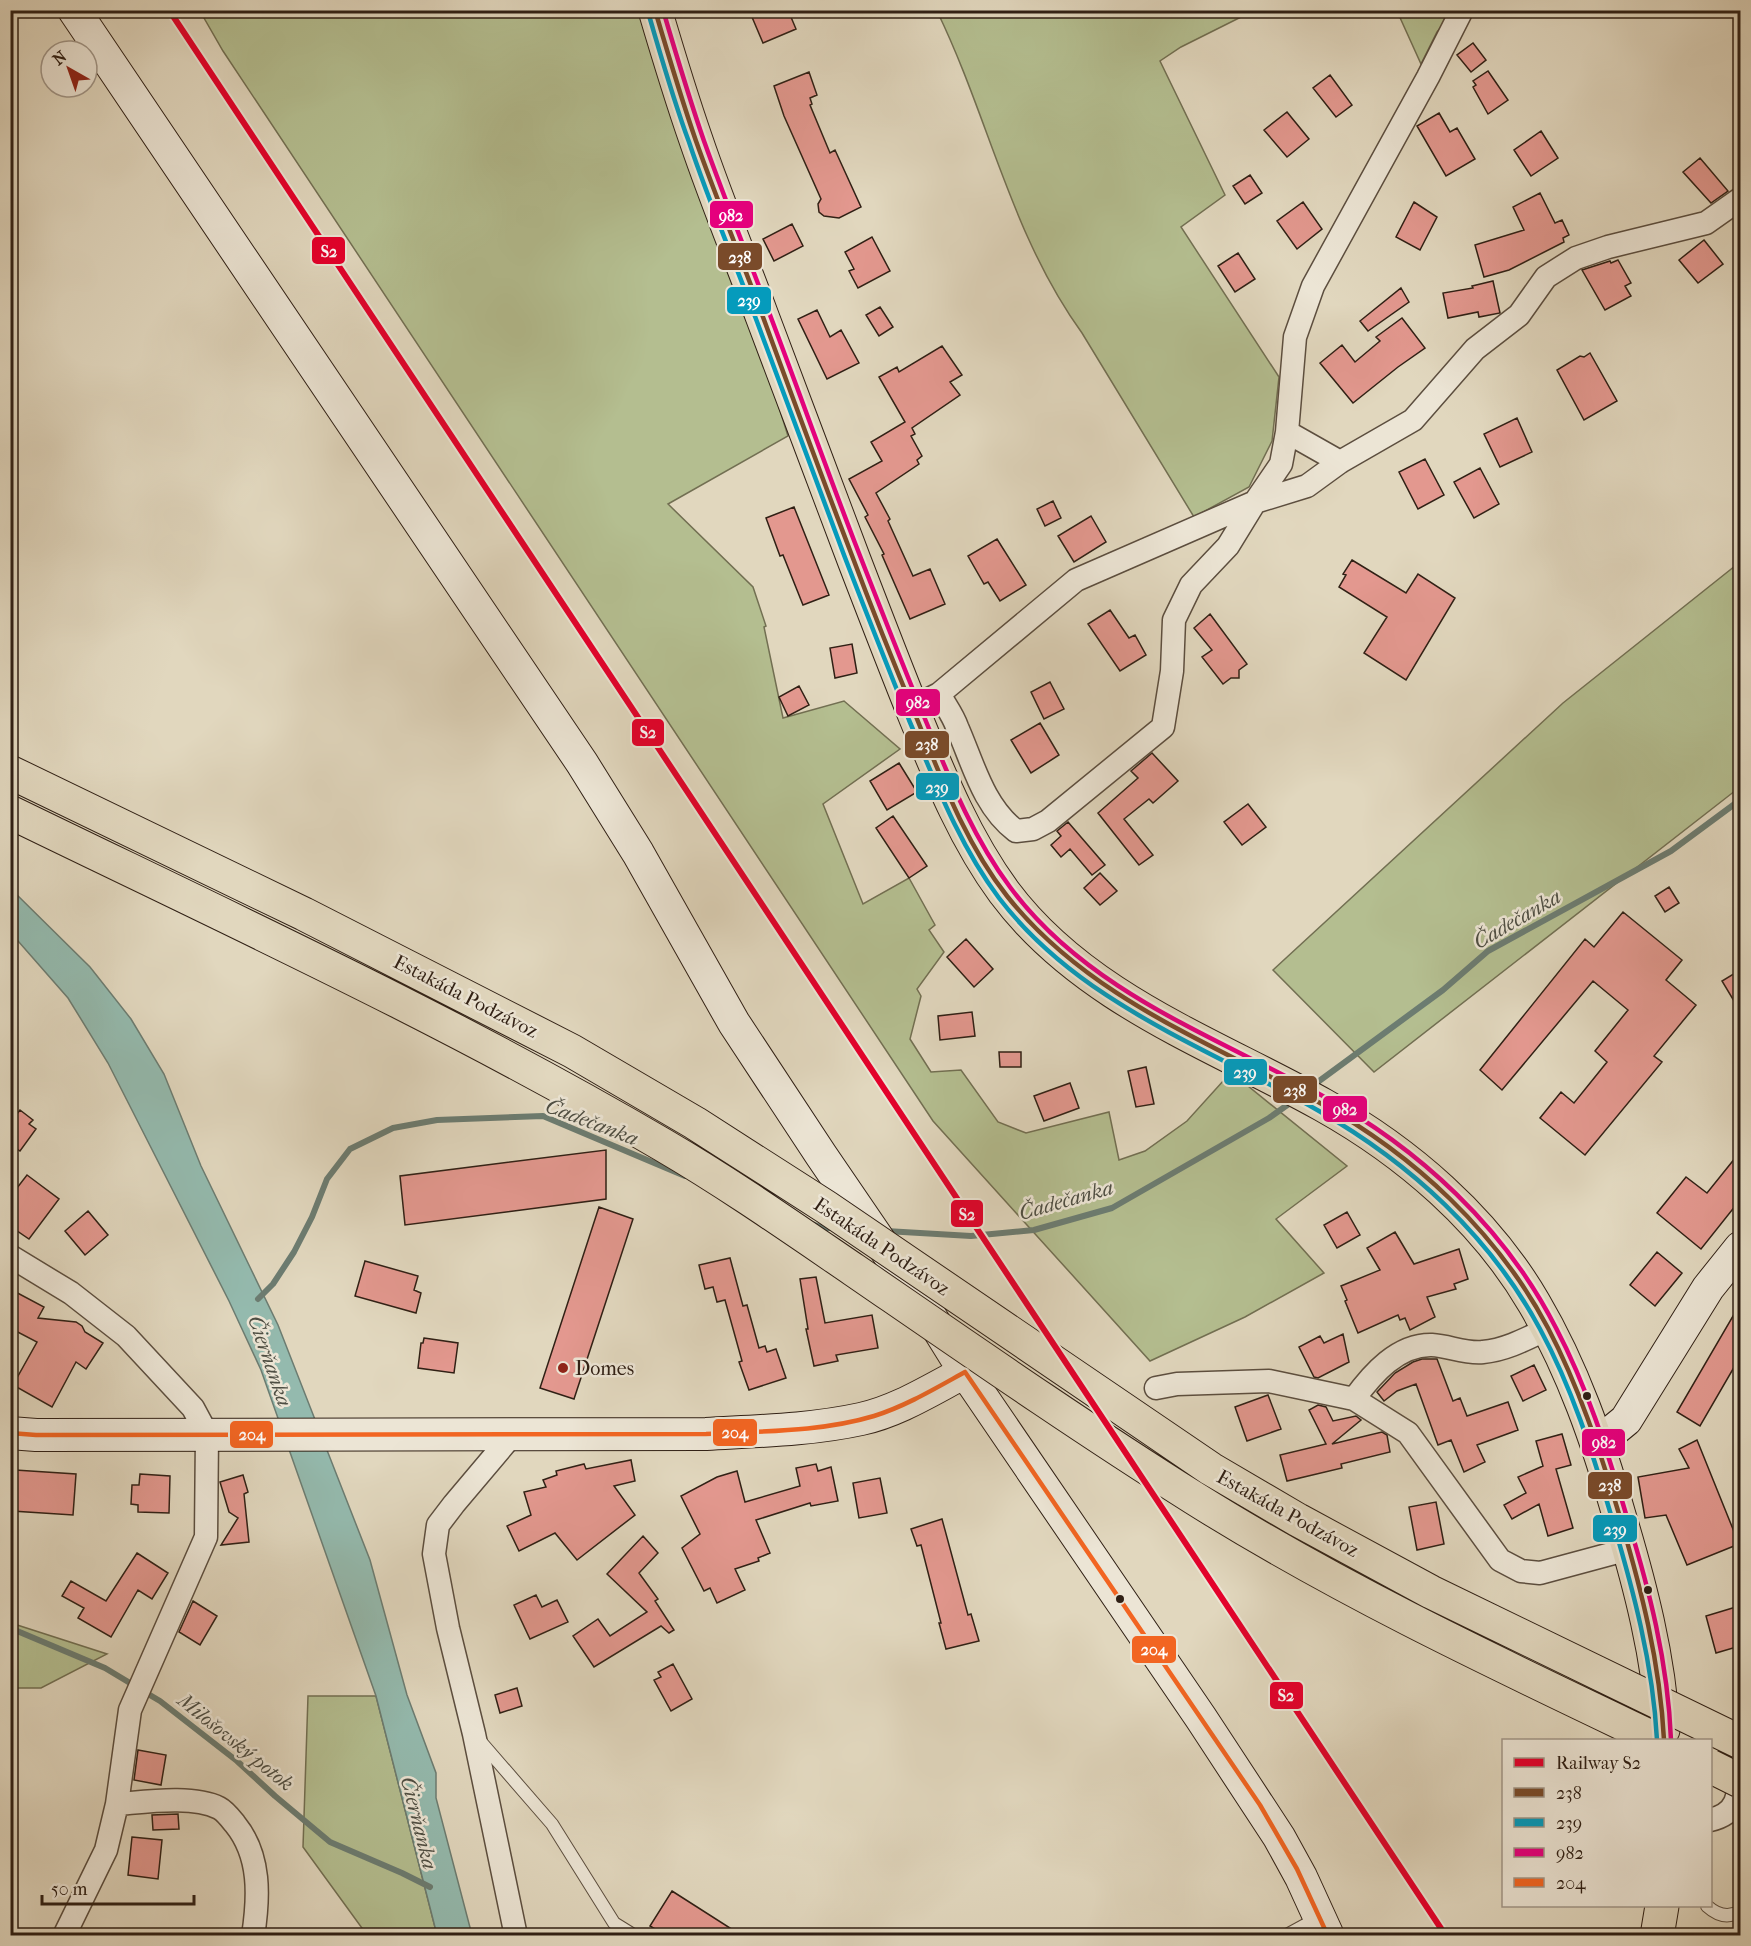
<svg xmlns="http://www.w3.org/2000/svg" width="1751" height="1946" viewBox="0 0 1751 1946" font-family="'IM FELL French Canon',serif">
<rect width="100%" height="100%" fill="#e1d7be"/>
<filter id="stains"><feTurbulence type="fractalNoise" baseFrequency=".00333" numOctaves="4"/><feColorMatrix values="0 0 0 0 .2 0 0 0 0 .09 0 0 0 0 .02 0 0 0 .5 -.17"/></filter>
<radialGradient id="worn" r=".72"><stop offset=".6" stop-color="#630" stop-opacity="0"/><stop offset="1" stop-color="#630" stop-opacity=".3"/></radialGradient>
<path fill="#b4be90" stroke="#726f52" stroke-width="1.5" d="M200,11H655L788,436L668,504L753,587L766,626L764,627L783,718L844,701L900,749L823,804L863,904L909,878L935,925L929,930L944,952L917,989L921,996L910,1039L931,1072L961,1070L998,1122L1026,1133L1109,1112L1119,1160L1145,1151L1187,1121L1224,1080L1243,1082L1347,1166L1276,1219L1324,1273L1245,1317L1150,1361L933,1121L223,51Z
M937,11H1253L1181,47L1160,61L1225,195L1181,227L1279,377L1272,441L1249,487L1194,517L1082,333C1011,235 989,118 937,11Z
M1397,11H1455L1437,32L1421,64Z
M1740,562V787L1374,1072L1273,970L1563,703Z
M11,1623L107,1654L41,1688H11Z
M308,1696H376L437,1935H367L303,1847Z"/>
<path fill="#94baae" stroke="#6c7c71" stroke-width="1.5" d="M10,888L90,967L131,1019L164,1074L201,1166L278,1325L370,1560L407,1695L436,1773V1798L472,1935H437L376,1696L261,1370L229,1301L108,1063L68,998L11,933Z"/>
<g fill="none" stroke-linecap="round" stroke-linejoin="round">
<path stroke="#6c7c71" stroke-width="6" d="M1311,1087L1443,990L1488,951L1671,851L1740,800
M812,1224L823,1228H834
M886,1231L971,1236L1034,1230L1112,1208L1269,1118L1293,1101
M258,1299L273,1284L294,1252L312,1217L327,1179L350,1149L393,1128L437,1120L543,1116L685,1176
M10,1628L105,1668L135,1686
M143,1691L160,1701L237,1761L275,1796L330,1842L402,1873L430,1887"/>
</g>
<path fill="#e3988f" stroke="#302015" stroke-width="1.5" d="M749,10H788L796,29L763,43Z
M1473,43L1486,60L1471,72L1457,55Z
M1488,71L1508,100L1488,114L1473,87L1476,85L1473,81Z
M809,72L817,95L810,98L812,104L810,105L830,153L835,150L861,207L839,218L824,216L819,212L818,204L821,199L784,116L774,86Z
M1330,75L1352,105L1336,117L1313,88Z
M1287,112L1309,139L1287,157L1264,130Z
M1439,113L1450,132L1457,128L1475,159L1446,176L1417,126Z
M1541,131L1558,158L1531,176L1514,150Z
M1700,158L1728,191L1711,203L1683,172Z
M1250,175L1262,193L1245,204L1233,186Z
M1540,193L1555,223L1562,220L1569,235L1563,238L1564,242L1509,270L1484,277L1475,245L1524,230L1513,207Z
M1303,202L1322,229L1297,249L1277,221Z
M1414,202L1437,217L1420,250L1396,237Z
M792,224L803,246L774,261L763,239Z
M872,237L890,271L858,288L849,271L854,269L845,252Z
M1704,240L1723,264L1698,283L1679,260Z
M1238,253L1255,279L1235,292L1218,266Z
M1618,260L1631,283L1625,286L1631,296L1605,310L1582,270L1610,261L1611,263Z
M1493,281L1500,313L1479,317L1478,312L1448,318L1443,293L1473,288L1472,286Z
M1401,288L1409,302L1368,331L1360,321Z
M880,307L893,327L879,336L866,315Z
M817,310L830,337L841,330L859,363L827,379L798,319Z
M1402,318L1425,348L1398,367L1353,403L1320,363L1342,345L1355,362L1380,341L1376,337Z
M942,346L962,375L950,382L960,395L912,428L915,434L911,436L922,456L917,460L919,464L876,493L890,519L888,521L913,576L930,569L945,604L910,619L882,555L884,554L865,517L868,515L849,479L882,461L871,442L905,422L879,377L897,367L899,372Z
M1590,353L1617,401L1584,420L1557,370L1580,356L1584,357Z
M1517,418L1532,452L1500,467L1484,434Z
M1425,459L1444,495L1418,509L1399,472Z
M1480,468L1499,504L1474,518L1454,482Z
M1053,501L1061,518L1045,526L1037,509Z
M794,507L829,595L803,605L783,555L780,556L766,518Z
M1091,516L1106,542L1074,562L1058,536Z
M997,539L1026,585L1000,601L988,582L984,584L968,556Z
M1352,560L1406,593L1418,574L1455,598L1406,680L1364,653L1387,617L1339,587L1346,575L1343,574Z
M1110,610L1129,638L1135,635L1146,655L1120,671L1088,624Z
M1210,614L1247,664L1239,670V678H1231L1223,684L1202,657L1212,650L1194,628Z
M852,644L857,673L835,678L830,648Z
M1050,682L1064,709L1044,719L1031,692Z
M799,686L809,705L788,716L779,697Z
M1040,723L1059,755L1031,773L1011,740Z
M1152,753L1178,781L1153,803L1149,799L1124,819L1153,855L1139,865L1098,813L1138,778L1131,771Z
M899,763L917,792L887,810L870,781Z
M1248,804L1266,827L1242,845L1224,822Z
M893,816L927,866L909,878L876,828Z
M1068,822L1105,865L1092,875L1070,849L1061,857L1051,845L1061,836L1057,831Z
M1100,873L1117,891L1100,905L1084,888Z
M1669,887L1679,903L1665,912L1655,896Z
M1623,912L1682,960L1666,980L1696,1005L1654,1056L1662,1062L1585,1155L1540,1118L1561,1092L1574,1103L1607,1062L1595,1051L1628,1010L1593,981L1502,1090L1480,1070L1585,939L1594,947Z
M966,939L993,969L974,987L947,957Z
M1740,970V1011L1722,981Z
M972,1012L975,1036L940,1040L938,1016Z
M999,1052H1021V1067H1000Z
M1146,1067L1154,1104L1136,1107L1128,1071Z
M1070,1083L1079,1108L1044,1121L1034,1096Z
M20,1110L33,1120L29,1124L36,1129L20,1151L10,1144V1123Z
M606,1150V1199L405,1225L400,1176Z
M1740,1152V1200L1701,1249L1657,1213L1686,1177L1707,1193Z
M27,1175L59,1199L29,1239L10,1226V1197Z
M599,1207L633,1219L574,1399L540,1388Z
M88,1211L108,1235L85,1255L65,1231Z
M1347,1212L1360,1235L1337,1248L1324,1225Z
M1395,1232L1414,1264L1459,1249L1468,1279L1454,1284L1456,1289L1427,1297L1435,1317L1410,1330L1405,1318L1400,1320L1398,1315L1358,1333L1345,1301L1347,1300L1341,1286L1380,1270L1367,1248Z
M1657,1252L1682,1273L1655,1306L1630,1285Z
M730,1258L743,1306L747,1305L759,1348L765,1346L767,1352L776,1349L786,1378L749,1390L739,1362L742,1361L725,1300L717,1302L713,1287L705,1289L699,1265Z
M365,1261L418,1276L414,1290L421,1293L416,1313L355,1296Z
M816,1277L825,1323L872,1315L878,1348L836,1355L838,1361L814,1366L806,1329H808L800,1279Z
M10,1289L44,1307L38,1318L76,1322L82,1326L85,1332L103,1343L86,1369L76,1362L52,1407L13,1385L37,1342L10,1328Z
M1740,1304V1357L1700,1426L1677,1412Z
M1343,1334L1349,1362L1318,1378L1314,1377L1299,1347L1320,1336L1324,1343Z
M424,1338L458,1343L454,1373L418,1368L421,1343H423Z
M1422,1359H1437L1453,1401L1460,1398L1467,1416L1508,1402L1518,1430L1477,1445L1485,1462L1464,1472L1451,1440L1438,1445L1416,1384L1397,1391L1384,1401L1377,1392L1395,1373L1413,1362Z
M1534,1365L1546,1390L1523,1401L1511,1376Z
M1268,1395L1281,1429L1247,1441L1235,1407Z
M1318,1405L1326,1407L1333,1421L1356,1416L1361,1420L1332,1444L1382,1432L1387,1435L1390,1452L1341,1464L1342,1468L1287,1481L1280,1455L1326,1444L1309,1410Z
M1562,1434L1571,1465L1556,1469L1573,1528L1548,1536L1539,1504L1512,1519L1504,1505L1526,1493L1518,1477L1543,1466L1536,1441Z
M1697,1440L1739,1544L1687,1565L1666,1515L1645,1518L1638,1477L1689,1468L1679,1449Z
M631,1460L635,1481L614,1486L635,1515L577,1560L555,1533L519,1551L507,1526L531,1515L524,1492L546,1487L543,1480L557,1475L556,1471L584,1464L586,1469Z
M816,1464L818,1471L831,1467L838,1501L811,1506L810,1503L756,1520L770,1553L758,1558L759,1561L735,1569L745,1590L717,1603L710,1588L704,1591L682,1548L700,1534L681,1496L717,1477L737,1471L745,1502L800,1486L796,1468Z
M15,1470L76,1474L73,1515L12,1511Z
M140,1474L170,1476L169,1513L138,1512V1505L131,1504L132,1485H139Z
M243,1475L248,1492L244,1494L249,1542L221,1545L238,1518L229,1512L220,1482Z
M880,1478L887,1513L859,1518L853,1483Z
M1436,1502L1444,1544L1417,1550L1409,1507Z
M942,1519L968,1615L971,1614L979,1641L946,1649L939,1623H941L921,1545L917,1546L911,1529Z
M643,1536L658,1553L639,1573L658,1599L655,1601L674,1630L669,1633L661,1626L594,1667L573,1636L598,1619L610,1636L647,1612L607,1574Z
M137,1553L168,1573L152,1599L138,1590L111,1637L78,1618L84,1608L62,1596L71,1581L106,1601Z
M536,1595L542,1607L557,1600L568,1622L530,1639L514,1605Z
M193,1601L217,1616L200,1645L179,1632Z
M1736,1607L1740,1623V1646L1716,1653L1706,1616Z
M673,1664L692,1699L671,1711L654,1680L661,1677L658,1672Z
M517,1688L522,1706L500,1713L495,1695Z
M138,1750L166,1755L161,1785L134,1780Z
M178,1814L179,1829L153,1830L152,1815Z
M132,1837L162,1840L158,1879L128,1875Z
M672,1891L741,1935H665L650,1926Z"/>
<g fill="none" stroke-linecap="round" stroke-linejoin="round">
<g stroke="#5c4e3f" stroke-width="14">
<path id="lane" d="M480,1741L552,1824L614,1923L635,1936
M1707,1906C1717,1915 1728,1919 1740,1911
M1285,1936L1318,1918"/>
</g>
<g stroke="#5c4e3f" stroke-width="25">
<path id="street" d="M1287,432L1340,462
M939,694C945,705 953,715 957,727C973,763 983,806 1016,831L1033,829L1048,821L1163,727L1172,671L1174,620L1191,585L1228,546L1255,502L1307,486L1340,462L1413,420L1475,349L1519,315L1546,277L1576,258L1608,247L1706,223L1740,199
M927,700L939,694L1076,580L1255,502L1281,464L1287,432L1295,337L1313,286L1428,77L1462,10
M10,1256L71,1293L126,1336L193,1408L207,1434L206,1537L130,1710L117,1804L106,1850L64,1936
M1156,1388L1177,1384L1269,1381L1354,1399L1408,1433L1500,1560L1521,1571L1540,1573L1629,1549
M1354,1399C1372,1374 1398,1344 1432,1345C1449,1346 1466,1354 1483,1352C1506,1350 1528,1338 1549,1328
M513,1434L454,1504L438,1525L434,1554L448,1628L474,1734L516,1936
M117,1804C145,1802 193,1795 219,1808C225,1811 231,1819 235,1824C261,1856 259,1897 253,1936
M1710,1820C1749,1811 1735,1779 1740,1752"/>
</g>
<g stroke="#302015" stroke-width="34">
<path id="secondary" d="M74,10L582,763L638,853L734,1023L821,1155L924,1306L965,1372L1201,1718L1279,1837L1301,1877L1328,1936
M10,1433L36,1435L706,1434C757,1431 811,1430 861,1419C898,1411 932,1389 965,1372
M1598,1443L1626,1420L1708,1288L1740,1248"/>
</g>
<g stroke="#302015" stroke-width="35">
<path id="primary" d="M655,10C668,54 681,97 696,140C716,199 740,257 762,316C793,397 823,479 854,560C874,612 894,664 915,716C940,777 965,839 1004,892C1083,998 1212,1043 1323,1105C1407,1152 1485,1219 1534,1303C1573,1369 1598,1442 1619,1515C1640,1585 1659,1657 1663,1730
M1657,1936L1662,1906"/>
</g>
<use href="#lane" stroke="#ece5d5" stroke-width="12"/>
<use href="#street" stroke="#ece5d5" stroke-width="22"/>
<use href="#secondary" stroke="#ece5d5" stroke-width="32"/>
<use href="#primary" stroke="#e1d7be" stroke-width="33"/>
<g stroke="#302015" stroke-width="35" stroke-linecap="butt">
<path id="highway-bridge" d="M10,772L304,914L572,1051L695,1123L826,1207L1211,1469L1298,1520L1431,1592L1740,1742
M10,812C230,919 452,1021 663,1145C728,1183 791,1227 854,1270C966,1347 1078,1425 1194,1498C1342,1591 1500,1665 1657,1740
M1710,1766L1740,1781"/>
</g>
<use href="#highway-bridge" stroke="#e1d7be" stroke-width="33"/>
<g stroke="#ece5d5" stroke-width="9">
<path id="bus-1" d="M655,10C668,54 681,98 696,141C717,200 741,258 763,317C792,396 821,475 851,553C872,609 894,664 917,719C942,780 966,844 1007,896C1088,998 1210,1042 1320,1103C1414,1155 1497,1232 1548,1328C1579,1387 1600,1451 1619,1514C1641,1588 1660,1662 1664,1740"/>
</g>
<g stroke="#ece5d5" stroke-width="9">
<path id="bus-2" d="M648,12C661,56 673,99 689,142C709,202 734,260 756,319C785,397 814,476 844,555C865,610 887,665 909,720C935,781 959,845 999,898C1080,1004 1207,1047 1319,1111C1410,1163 1490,1236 1540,1329C1572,1388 1592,1451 1611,1515C1633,1589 1653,1663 1657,1740"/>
</g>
<g stroke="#ece5d5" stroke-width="9">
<path id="bus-3" d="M663,10C676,54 689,98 704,141C724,197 746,252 767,307C797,386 825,465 855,543C878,602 901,661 925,719C949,777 972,836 1010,887C1087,991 1212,1035 1321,1095C1419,1148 1505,1228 1556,1328C1587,1387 1607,1450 1626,1514C1649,1588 1668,1662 1671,1740"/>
</g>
<g stroke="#ece5d5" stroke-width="9">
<path id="bus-4" d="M965,1372L1260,1805L1297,1869L1328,1936
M10,1433L36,1435L706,1434C762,1431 821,1432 874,1416C906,1406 936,1388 965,1372"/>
</g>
<use href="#bus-1" stroke="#7a4b2a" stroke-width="4.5"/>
<use href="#bus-2" stroke="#059bbc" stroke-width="4.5"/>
<use href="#bus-3" stroke="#e5007d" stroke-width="4.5"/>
<use href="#bus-4" stroke="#f26522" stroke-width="4.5"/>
<g stroke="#ece5d5" stroke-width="10">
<path id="rail-1" d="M169,10L1446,1936"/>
</g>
<use href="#rail-1" stroke="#e4002b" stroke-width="6"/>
</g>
<circle fill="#8f2418" stroke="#ece5d5" stroke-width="2" cx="563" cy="1368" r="6"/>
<g fill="#302015" stroke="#ece5d5" stroke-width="2">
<circle cx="1587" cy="1396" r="5"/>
<circle cx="1648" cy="1590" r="5"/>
<circle cx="1120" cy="1599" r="5"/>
</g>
<g text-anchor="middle" stroke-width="5" stroke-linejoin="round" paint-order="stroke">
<g font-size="20" fill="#302015" stroke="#ece5d5">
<text transform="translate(466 996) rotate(27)" y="7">Estakáda Podzávoz</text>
<text transform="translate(882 1246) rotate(34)" y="7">Estakáda Podzávoz</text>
<text transform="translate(1288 1513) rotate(29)" y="7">Estakáda Podzávoz</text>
</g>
<g font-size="20" fill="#302015" stroke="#ece5d5" text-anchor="start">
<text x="575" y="1375">Domes</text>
</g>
<g font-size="21" font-style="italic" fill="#4e4e43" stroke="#ece5d5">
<text transform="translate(1517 919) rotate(-30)" y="7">Čadečanka</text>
<text transform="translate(592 1122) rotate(21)" y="7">Čadečanka</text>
<text transform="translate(1066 1200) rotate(-16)" y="7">Čadečanka</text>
<text transform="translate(270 1361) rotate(71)" y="7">Čierňanka</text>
<text transform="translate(236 1742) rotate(39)" y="7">Milošovský potok</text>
<text transform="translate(419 1823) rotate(76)" y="7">Čierňanka</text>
</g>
</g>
<g stroke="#ece5d5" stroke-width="2">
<rect x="709" y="200" width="45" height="29" rx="6" fill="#e5007d"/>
<rect x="311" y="236" width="35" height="29" rx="6" fill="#e4002b"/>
<rect x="717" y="242" width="46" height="29" rx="6" fill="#7a4b2a"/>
<rect x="726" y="286" width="46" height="29" rx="6" fill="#059bbc"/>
<rect x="895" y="688" width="46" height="29" rx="6" fill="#e5007d"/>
<rect x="631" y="718" width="34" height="29" rx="6" fill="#e4002b"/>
<rect x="904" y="730" width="46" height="29" rx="6" fill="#7a4b2a"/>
<rect x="915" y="772" width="45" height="29" rx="6" fill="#059bbc"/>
<rect x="1223" y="1058" width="45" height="28" rx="6" fill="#059bbc"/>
<rect x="1272" y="1075" width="46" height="29" rx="6" fill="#7a4b2a"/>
<rect x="1322" y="1095" width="46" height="28" rx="6" fill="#e5007d"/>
<rect x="950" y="1199" width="34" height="29" rx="6" fill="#e4002b"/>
<rect x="712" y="1418" width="46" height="29" rx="6" fill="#f26522"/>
<rect x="229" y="1420" width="45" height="29" rx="6" fill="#f26522"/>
<rect x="1581" y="1428" width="45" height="29" rx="6" fill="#e5007d"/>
<rect x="1587" y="1471" width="46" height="29" rx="6" fill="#7a4b2a"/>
<rect x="1592" y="1514" width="46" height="29" rx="6" fill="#059bbc"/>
<rect x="1131" y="1635" width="46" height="29" rx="6" fill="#f26522"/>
<rect x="1269" y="1681" width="35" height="29" rx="6" fill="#e4002b"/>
</g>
<g font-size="16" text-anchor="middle" font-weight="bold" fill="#fff">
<text x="731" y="221">982</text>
<text x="329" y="257">S2</text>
<text x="740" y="263">238</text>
<text x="749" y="306">239</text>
<text x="918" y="708">982</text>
<text x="648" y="738">S2</text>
<text x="927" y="750">238</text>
<text x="937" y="793">239</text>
<text x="1245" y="1078">239</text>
<text x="1295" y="1096">238</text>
<text x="1345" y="1115">982</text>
<text x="967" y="1220">S2</text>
<text x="735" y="1438">204</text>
<text x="252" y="1440">204</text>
<text x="1604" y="1448">982</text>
<text x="1610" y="1491">238</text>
<text x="1615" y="1535">239</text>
<text x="1154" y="1655">204</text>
<text x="1286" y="1701">S2</text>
</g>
<rect width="1751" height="1946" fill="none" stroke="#e1d7be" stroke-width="36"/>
<rect x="12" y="12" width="1727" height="1922" fill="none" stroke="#302015" stroke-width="3"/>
<rect x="18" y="18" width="1715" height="1910" fill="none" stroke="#302015" stroke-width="1.5"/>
<rect x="1502" y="1739" width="210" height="168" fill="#ece5d5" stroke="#a19688" stroke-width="1.5"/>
<rect x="1514" y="1758" width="30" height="9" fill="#e4002b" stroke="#a19688" stroke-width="1.5"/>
<text x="1556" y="1769" font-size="18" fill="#302015">Railway S2</text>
<rect x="1514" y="1788" width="30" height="9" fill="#7a4b2a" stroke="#a19688" stroke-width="1.5"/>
<text x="1556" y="1799" font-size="18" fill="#302015">238</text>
<rect x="1514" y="1818" width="30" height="9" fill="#059bbc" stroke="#a19688" stroke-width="1.5"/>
<text x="1556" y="1829" font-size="18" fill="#302015">239</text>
<rect x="1514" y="1848" width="30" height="9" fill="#e5007d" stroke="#a19688" stroke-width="1.5"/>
<text x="1556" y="1859" font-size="18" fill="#302015">982</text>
<rect x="1514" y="1878" width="30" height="9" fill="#f26522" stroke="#a19688" stroke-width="1.5"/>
<text x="1556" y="1889" font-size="18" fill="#302015">204</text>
<g transform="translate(69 69) rotate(320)"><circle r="28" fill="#ece5d5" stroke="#a19688" stroke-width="1.5"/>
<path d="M0-4.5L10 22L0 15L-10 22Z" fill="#8f2418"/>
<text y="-9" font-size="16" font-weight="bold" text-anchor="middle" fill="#302015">N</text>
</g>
<path d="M42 1895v9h152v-9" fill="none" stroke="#302015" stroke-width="3"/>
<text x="51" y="1895" font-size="18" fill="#302015" stroke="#ece5d5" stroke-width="4.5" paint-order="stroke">50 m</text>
<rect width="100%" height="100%" filter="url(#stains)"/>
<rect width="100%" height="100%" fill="url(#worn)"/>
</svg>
